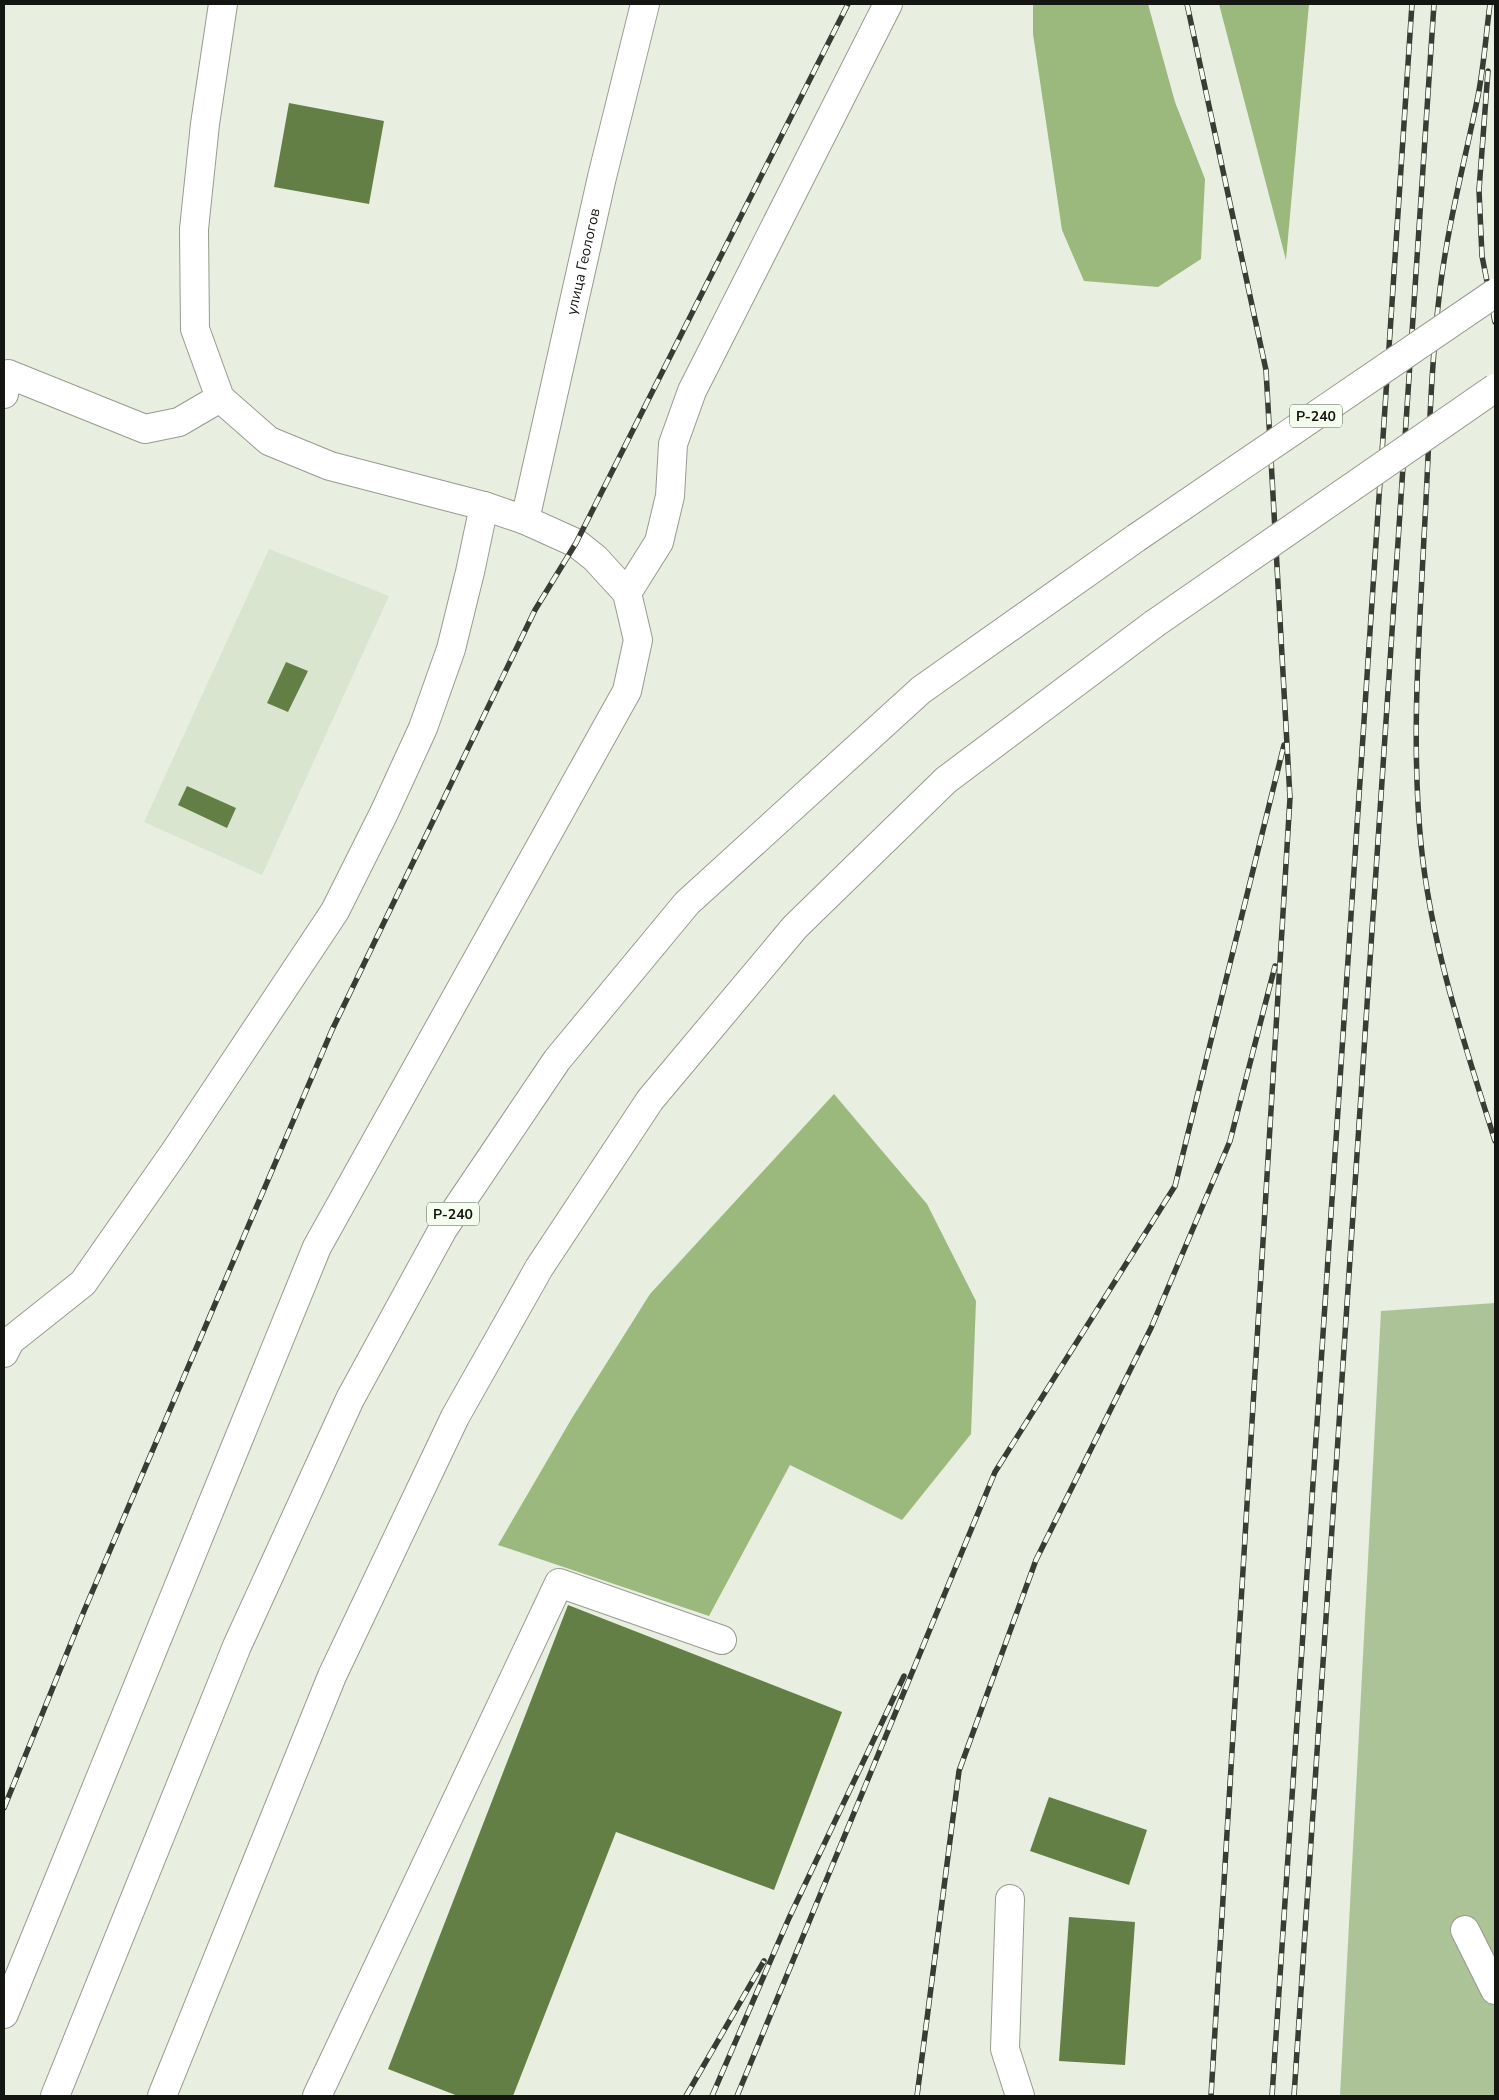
<svg xmlns="http://www.w3.org/2000/svg" width="1499" height="2100" viewBox="0 0 1499 2100" font-family="'Nunito Sans',sans-serif">
<rect width="100%" height="100%" fill="#e8efe1"/>
<path fill="#d9e5cf" d="M269,549L389,596L262,875L144,822Z"/>
<path fill="#acc397" d="M1495,1303V2096H1340L1381,1311Z"/>
<path fill="#9bb87d" d="M1033,4H1148L1175,102L1205,179L1201,259L1158,287L1084,281L1062,230L1033,34Z
M1219,4H1309L1286,260Z
M834,1094L927,1204L976,1301L971,1434L902,1520L790,1465L709,1616L498,1545L572,1418L650,1294Z"/>
<path fill="#647f46" d="M289,103L384,121L369,204L274,187Z
M286,662L308,671L288,712L267,703Z
M187,786L236,808L227,828L178,805Z
M568,1605L842,1712L774,1890L616,1832L513,2096H458L388,2069Z
M1049,1797L1147,1830L1129,1885L1030,1851Z
M1069,1917L1135,1922L1125,2065L1059,2061Z"/>
<g fill="none" stroke-linecap="round" stroke-linejoin="round">
<g stroke="#959c8f" stroke-width="30">
<g id="minor">
<path d="M4,394L8,374L145,429L179,422L220,398"/>
<path id="s1" d="M525,520L602,177L645,4"/>
<path d="M627,593L659,542L670,496L673,444L692,391L888,4"/>
<path d="M4,1353L10,1341L83,1283L176,1150L335,911L384,813L423,728L451,649L470,572L484,506"/>
<path d="M1010,1899L1005,2049L1020,2096"/>
<path d="M1465,1930L1495,1990"/>
<path d="M317,2096L559,1583L722,1640"/>
</g>
</g>
<g stroke="#959c8f" stroke-width="30">
<path id="major" d="M4,2014L317,1247L627,691L638,640L627,593L595,558L576,543L525,520L484,506L330,466L269,441L220,398L195,329L194,229L205,124L223,4"/>
</g>
<g stroke="#959c8f" stroke-width="30">
<path id="highway" d="M55,2096L237,1646L350,1399L443,1229L557,1060L687,903L921,690L1136,538
M162,2096L332,1676L455,1417L539,1268L650,1100L795,927L946,780L1154,624"/>
</g>
<use href="#minor" stroke="#fff" stroke-width="28"/>
<use href="#major" stroke="#fff" stroke-width="28"/>
<use href="#highway" stroke="#fff" stroke-width="28"/>
<g stroke="#393c35" stroke-width="5.5">
<path id="rail" d="M1187,4L1266,370L1290,798L1211,2096
M1490,4C1486,34 1484,65 1478,96C1465,160 1448,224 1440,289C1430,371 1429,455 1424,537C1419,639 1411,742 1421,844C1431,946 1465,1045 1495,1141
M1488,71L1479,190L1482,256L1495,322
M4,1808L84,1611L332,1030L535,610L576,543L848,4
M686,2096L764,1961
M712,2096L789,1918L904,1676
M737,2096L995,1472L1175,1186L1284,745
M917,2096L959,1771L1036,1560L1151,1328L1230,1141L1275,966
M1272,2096L1412,4
M1294,2096L1434,4"/>
</g>
<use href="#rail" stroke="#f5fdee" stroke-width="4" stroke-dasharray="11" stroke-linecap="butt"/>
<g stroke="#959c8f" stroke-width="30" stroke-linecap="butt">
<path id="highway-bridge" d="M1136,538L1495,293
M1154,624L1495,388"/>
</g>
<use href="#highway-bridge" stroke="#fff" stroke-width="28"/>
</g>
<g text-anchor="middle" stroke-width="4" stroke-linejoin="round" paint-order="stroke">
<g fill="#f5fdee" stroke="#585b53" stroke-width="1">
<rect x="1290" y="404.5" width="52" height="23" rx="4"/>
<rect x="427" y="1202.5" width="52" height="23" rx="4"/>
</g>
<g font-size="14" font-weight="bold" fill="#141611">
<text x="1316" y="421">Р-240</text>
<text x="453" y="1219">Р-240</text>
</g>
<g font-size="15" fill="#141611" stroke="#f5fdee">
<text dy="5" stroke="none"><textPath href="#s1" startOffset="265">улица Геологов</textPath></text>
</g>
</g>
<rect width="1499" height="2100" fill="none" stroke="#141611" stroke-width="10"/>
</svg>
